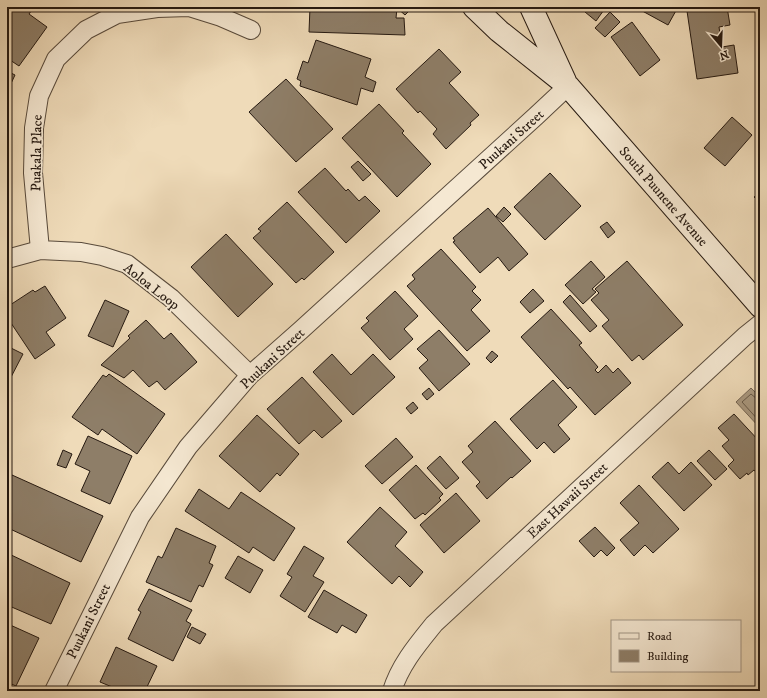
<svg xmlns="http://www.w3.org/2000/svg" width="767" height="698" viewBox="0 0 767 698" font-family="'IM FELL DW Pica',serif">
<rect width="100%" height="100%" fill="#efdbb9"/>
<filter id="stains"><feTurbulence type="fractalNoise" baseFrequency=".005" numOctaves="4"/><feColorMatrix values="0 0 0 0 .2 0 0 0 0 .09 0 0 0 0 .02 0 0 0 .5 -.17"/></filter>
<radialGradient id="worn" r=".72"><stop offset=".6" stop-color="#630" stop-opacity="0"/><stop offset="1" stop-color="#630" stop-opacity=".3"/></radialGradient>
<path fill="#aa9980" stroke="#756654" d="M751,388L760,397V428L736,402Z"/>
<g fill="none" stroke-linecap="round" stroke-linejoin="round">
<path stroke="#685948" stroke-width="1" d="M760,400L757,399L751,394L742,402L760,422"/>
</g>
<path fill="#8e7e68" stroke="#251911" d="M7,7H34L29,14L47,27L19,66L7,58Z
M310,7L397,8L396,18H404L405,35L309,32Z
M396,7H409L411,9L405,15Z
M589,7H606L596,21L585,12Z
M635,7H678L668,25Z
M697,7H727L730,25L719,27L722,47L734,45L738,73L697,79L687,11L698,9Z
M610,12L620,22L605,37L595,28Z
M632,22L660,60L640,76L611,37Z
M316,40L371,59L365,77L376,82L373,92L361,88L357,105L300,86L301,81L297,79L303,61L308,63Z
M439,49L461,72L449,83L479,115L470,123L471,125L446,149L433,134L437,129L420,111L418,113L396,89Z
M7,71L15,75L7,92Z
M286,79L333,129L296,162L249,112Z
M379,104L404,131L402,133L431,164L397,197L342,138Z
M732,117L752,135L725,166L704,148Z
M358,161L371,174L363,181L351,167Z
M325,168L346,191L348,189L359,201L365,196L380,211L346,243L298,192Z
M550,173L581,206L545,240L514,207Z
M760,192V203L754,197Z
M287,202L334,252L304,280L302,278L296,283L253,238L261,231L258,229Z
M504,207L511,214L503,222L496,216Z
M488,208L528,254L509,271L498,257L480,273L453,242L455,241L453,238Z
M607,222L615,232L608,238L600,227Z
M226,234L273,284L238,317L191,267Z
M441,249L476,287L472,291L481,300L471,310L490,331L467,351L407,286L415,279L412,275Z
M591,261L605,277L592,289L596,292L583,304L565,285Z
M627,261L683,325L643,360L639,355L632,361L602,326L609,320L591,300L599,293L595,289Z
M45,286L66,318L46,332L55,345L35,359L7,317V307L33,290L35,292Z
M533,289L544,301L530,313L520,302Z
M395,291L418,316L404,329L413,339L390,360L361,328L369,321L366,318Z
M570,295L597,326L590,332L563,302Z
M105,300L129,311L113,347L88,336Z
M551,309L582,343L579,345L598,367L595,370L598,373L606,365L613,373L618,368L631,383L595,415L570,387L568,389L521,337Z
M146,320L164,339L171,333L197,362L165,390L157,381L149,387L133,370L124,378L101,365L130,338L128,336Z
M439,330L470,364L439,391L419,368L428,360L417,349Z
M7,346L23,354L9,381L7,380Z
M492,351L498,356L491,363L486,358Z
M332,354L351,375L373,354L395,377L353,415L313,372Z
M109,374L165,414L137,454L102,429L98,435L72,417L103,375L106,377Z
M302,377L342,421L322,438L314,430L299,444L267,409Z
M553,380L577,407L558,425L570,439L554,453L544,442L537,449L510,419Z
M429,388L434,394L427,400L422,394Z
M413,402L418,408L411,414L406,408Z
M734,414L760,442V477L754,470L748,475L747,473L740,479L728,466L734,460L722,446L729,440L718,428Z
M257,415L299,454L280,476L277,473L260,492L219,456Z
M495,421L531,461L512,478L511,477L487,499L476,486L480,482L462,462L473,452L468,446Z
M88,436L132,456L110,504L81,491L90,471L75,464Z
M396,438L413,457L382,484L365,466Z
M63,450L72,454L66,468L57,465Z
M709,450L727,469L715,480L697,461Z
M440,456L459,478L446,489L427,468Z
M668,462L679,474L691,462L712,485L684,511L652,477Z
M416,465L443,494L439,498L441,500L425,515L423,513L415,519L389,490Z
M12,475L103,516L81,562L8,528L9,526L7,525V513L9,508L7,507V484Z
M639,485L679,529L653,553L645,545L634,556L620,540L639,523L620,503Z
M199,489L229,509L241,492L295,528L274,561L253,547L249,553L185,511Z
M456,493L480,521L444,553L420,525Z
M380,507L407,532L395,546L423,572L410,587L399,576L392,584L347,542Z
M595,527L615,548L607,556L601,550L594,557L579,541Z
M176,528L216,546L209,563L213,565L203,587L199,585L191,602L146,582L158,556L162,558Z
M304,546L324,558L313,576L324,582L305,612L280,596L292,577L287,574Z
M7,553L70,583L51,624L7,605Z
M238,556L263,570L250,593L225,578Z
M149,589L192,610L186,621L191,624L173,661L128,639L141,612L138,610Z
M324,590L367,615L356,633L342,625L337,633L308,617Z
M8,624L39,638L16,686L7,682V626Z
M192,627L206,634L200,644L187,637Z
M116,647L157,666L145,691H116L117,689L100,682Z"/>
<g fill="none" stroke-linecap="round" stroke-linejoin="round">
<g stroke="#584a3b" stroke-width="20">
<path id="minor" d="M40,250L33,173L34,128L39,96L56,59L86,30L117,14L157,8L189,7L221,17L251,30
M7,259L40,250L81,252L102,256L127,264L171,298L250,375
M54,691L140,517L188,447L250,375L301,330L536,116L568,86
M392,691C400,665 417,645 434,624L745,336L760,324"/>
</g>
<g stroke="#251911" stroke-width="24">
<path id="secondary" d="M474,7L499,31L568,86L760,306
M531,7L565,81"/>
</g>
<use href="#minor" stroke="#f5e8d2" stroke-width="18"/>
<use href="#secondary" stroke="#f5e8d2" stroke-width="22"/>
</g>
<g text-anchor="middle" stroke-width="3.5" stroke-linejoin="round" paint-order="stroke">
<g font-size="14" fill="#251911" stroke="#f5e8d2">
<text transform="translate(511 139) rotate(-42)" y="5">Puukani Street</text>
<text transform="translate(36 153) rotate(-89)" y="5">Puakala Place</text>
<text transform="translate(664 196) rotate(49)" y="5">South Puunene Avenue</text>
<text transform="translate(152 286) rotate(38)" y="5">Aoloa Loop</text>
<text transform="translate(272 358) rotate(-43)" y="5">Puukani Street</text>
<text transform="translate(567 500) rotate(-43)" y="5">East Hawaii Street</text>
<text transform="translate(88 621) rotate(-64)" y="5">Puukani Street</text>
</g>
</g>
<rect width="767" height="698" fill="none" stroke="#efdbb9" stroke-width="24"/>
<rect x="8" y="8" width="751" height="682" fill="none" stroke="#251911" stroke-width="2"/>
<rect x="12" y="12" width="743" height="674" fill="none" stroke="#251911"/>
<rect x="611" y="620" width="130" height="52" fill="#f5e8d2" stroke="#a29585"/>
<rect x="619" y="633" width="20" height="6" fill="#f5e8d2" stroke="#a29585"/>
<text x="647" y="640" font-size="12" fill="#251911">Road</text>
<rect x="619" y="650" width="20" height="12" fill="#8e7e68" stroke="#a29585"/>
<text x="647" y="660" font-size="12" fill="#251911">Building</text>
<g transform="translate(721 46) rotate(161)" stroke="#f5e8d2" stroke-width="3" paint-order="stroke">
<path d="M0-3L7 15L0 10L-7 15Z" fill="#251911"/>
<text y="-6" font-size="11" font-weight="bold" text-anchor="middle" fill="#251911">N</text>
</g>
<rect width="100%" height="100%" filter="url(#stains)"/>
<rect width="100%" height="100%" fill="url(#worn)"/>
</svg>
